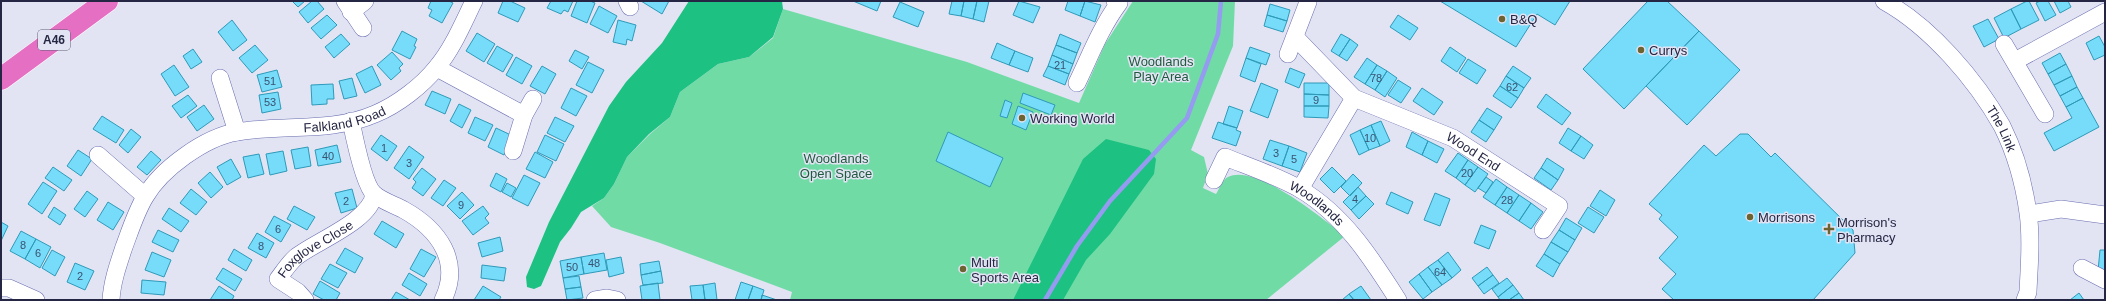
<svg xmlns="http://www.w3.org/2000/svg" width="2106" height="301" viewBox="0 0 2106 301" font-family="Arial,sans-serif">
<rect width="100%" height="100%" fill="#e2e4f3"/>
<path fill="#71dba6" d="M1133,1H1235L1233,46L1191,150L1204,157L1208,174L1203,188L1216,194C1219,189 1223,179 1228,177C1256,163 1323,219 1345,236L1266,300H790L792,292L660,243L611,227L592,206L604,198L614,184L627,157L650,134L670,117L680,92L718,64L749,57L773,38L783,9L967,62L1079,103L1105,44Z"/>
<path fill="#1dc182" d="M689,1H782L783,9L773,37L749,57L718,64L680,92L670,117L649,134L627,157L614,184L604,198L581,212L571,228L560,242L541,286L534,289L527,287L526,277L549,222L609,106L626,82L662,43Z
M1106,139L1149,150L1156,159L1154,174L1110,234L1086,260L1063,300H1013L1083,159Z"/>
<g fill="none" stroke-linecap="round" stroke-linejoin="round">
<path stroke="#959bf1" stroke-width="4.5" d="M1045,300L1077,246L1110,201L1187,118L1218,34L1221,1"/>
</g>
<path fill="#77dbfa" stroke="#2e9ab8" d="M292,1H305L298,7Z
M312,1H317L324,9L308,23L299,12Z
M431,1H449L453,3L442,23L429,16L432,10L428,8Z
M503,1H510L525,8L518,22L498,13Z
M551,1H573L568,12L564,10L561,14L547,8Z
M577,1H590L595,3L587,23L571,16Z
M641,1H669L662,14Z
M853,1H881L877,11Z
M952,1H964L961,16L949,14Z
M964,1H977L973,19L961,16Z
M977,1H989L984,22L973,19Z
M1019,1L1040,7L1033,23L1013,15Z
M1068,1H1085L1080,16L1065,10Z
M1085,1L1101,5L1095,22L1080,16Z
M1440,1H1570L1555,25L1537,14L1516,47Z
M1648,1H1667L1699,31L1624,109L1583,69Z
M2027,1H2029L2039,20L2021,29L2011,9Z
M2040,1H2048L2056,15L2045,21L2036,3Z
M2054,1H2068L2071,7L2060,13Z
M900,2L924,12L918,27L893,17Z
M1270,4L1290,10L1287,21L1267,15Z
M599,6L617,16L608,33L590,24Z
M2011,9L2021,29L2004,38L1994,18Z
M327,15L337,25L321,39L311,28Z
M1267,15L1287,21L1283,32L1264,26Z
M1398,15L1418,28L1410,40L1390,27Z
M1988,19L1999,39L1984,47L1973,26Z
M232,20L247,40L233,51L218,32Z
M618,20L636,25L632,41L627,39L626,45L613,42Z
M402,31L417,39L414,46L416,47L410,59L392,50Z
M1699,31L1740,70L1687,125L1646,86Z
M477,33L495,44L484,62L466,51Z
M341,34L350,44L334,58L325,47Z
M1060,34L1081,43L1077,53L1056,45Z
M1341,34L1350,39L1339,56L1331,51Z
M2099,36L2105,47V55L2094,60L2086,43Z
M1350,39L1358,45L1347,61L1339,56Z
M997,43L1015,51L1009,65L991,58Z
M255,45L268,60L252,73L239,58Z
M1056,45L1077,53L1073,64L1052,55Z
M497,46L513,55L503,72L487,63Z
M1250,47L1270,54L1266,65L1246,58Z
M1450,47L1466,58L1457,72L1441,61Z
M193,49L202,62L191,69L183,56Z
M575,50L589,57L582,69L569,61Z
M1015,51L1033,58L1028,72L1009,65Z
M392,52L403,64L399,68L401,71L391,80L377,65Z
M2060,53L2066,64L2048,74L2042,63Z
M1052,55L1073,64L1069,74L1048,66Z
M516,57L532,66L522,84L506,75Z
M1246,58L1261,64L1255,82L1240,76Z
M1367,58L1377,65L1365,84L1354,77Z
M1468,59L1486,70L1477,84L1459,73Z
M588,62L604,70L592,93L576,85Z
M2066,64L2072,76L2054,85L2048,74Z
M174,65L189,87L175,96L161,74Z
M1377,65L1387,71L1375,90L1365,84Z
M372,66L381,85L365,93L356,74Z
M542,66L556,74L545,94L530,86Z
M1048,66L1069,74L1065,85L1043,76Z
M1513,66L1531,78L1524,88L1506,76Z
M1290,68L1305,74L1299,88L1285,82Z
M277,70L282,87L262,92L257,75Z
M1387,71L1397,78L1385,97L1375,90Z
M1506,76L1524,88L1518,98L1500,86Z
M2072,76L2077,87L2060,96L2054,85Z
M352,78L357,96L344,99L339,81Z
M1398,80L1411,88L1401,103L1388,95Z
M1261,83L1278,90L1268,118L1250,111Z
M1304,83H1329V95L1304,94Z
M333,84L334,99H327V104L312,105L311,85Z
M1500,86L1518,98L1511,108L1493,96Z
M2077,87L2083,98L2066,107L2060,96Z
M571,88L587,96L576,116L561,108Z
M1422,88L1443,102L1434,115L1413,101Z
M432,91L451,99L445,114L425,105Z
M278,92L281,109L262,113L259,95Z
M1023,93L1055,105L1051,115L1020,103Z
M1304,94L1329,95V106H1304Z
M1546,94L1571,113L1562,125L1537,107Z
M188,95L197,106L181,118L172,106Z
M2083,98L2099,127L2054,151L2044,133L2072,118L2066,107Z
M1005,100L1012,103L1007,118L1000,116Z
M459,104L471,110L462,128L450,121Z
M204,105L214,119L197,131L187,117Z
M1018,106L1033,112L1026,130L1012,124Z
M1229,106L1243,111L1237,128L1223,124Z
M1304,106H1329L1328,118L1304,117Z
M1487,108L1502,117L1494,130L1479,120Z
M102,116L124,130L116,143L93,129Z
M475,117L493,125L485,141L468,133Z
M555,117L574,126L565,142L547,133Z
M1479,120L1494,130L1486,142L1471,132Z
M1381,121L1390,141L1380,146L1371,125Z
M1218,122L1237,128L1236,130L1241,132L1236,146L1212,138Z
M1371,125L1380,146L1369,150L1360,130Z
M496,128L513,136L504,155L488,147Z
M1568,128L1581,136L1571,151L1559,143Z
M131,129L141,137L128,153L119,145Z
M1360,130L1369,150L1359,155L1350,135Z
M948,132L1003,158L990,187L936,161Z
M1412,132L1428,141L1422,155L1406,147Z
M1740,134H1748L1771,157L1775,153L1853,230L1855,253L1813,300H1674L1662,289L1676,274L1659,258L1678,237L1659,219L1662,215L1649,204L1704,145L1716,156Z
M381,135L397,146L387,161L371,149Z
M545,135L564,144L556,161L537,152Z
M1581,136L1593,145L1584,159L1571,151Z
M1270,140L1289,146L1282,166L1263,159Z
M1428,141L1444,149L1437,163L1422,155Z
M337,145L341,162L318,166L315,150Z
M409,146L424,157L409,179L394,168Z
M1289,146L1307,153L1300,172L1282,166Z
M308,147L311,166L295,169L291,150Z
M78,150L92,159L81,176L67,166Z
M151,151L161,160L147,175L137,167Z
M283,151L287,171L270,175L266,154Z
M535,152L553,162L545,178L526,169Z
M1458,153L1468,160L1456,178L1445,171Z
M259,154L264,174L248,178L243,157Z
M1547,158L1564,169L1558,180L1541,168Z
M231,159L241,177L227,185L217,167Z
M1468,160L1478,167L1465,185L1456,178Z
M53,167L72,180L64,191L45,178Z
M1332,167L1346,181L1334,193L1320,179Z
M1478,167L1488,174L1475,192L1465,185Z
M422,168L436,179L423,196L412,188L416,182L413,179Z
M1541,168L1558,180L1551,190L1534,178Z
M210,172L223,187L211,198L198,183Z
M496,173L507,179L501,192L490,186Z
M1353,174L1362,183L1350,196L1341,187Z
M524,175L540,183L528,206L512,198Z
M1486,177L1493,182L1486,193L1478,188Z
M1496,179L1507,187L1495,205L1483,197Z
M444,180L456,188L443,206L431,198Z
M43,182L57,191L42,214L28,204Z
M507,183L516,188L511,197L502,192Z
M1358,187L1366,196L1351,210L1343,202Z
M1507,187L1519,195L1507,213L1495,205Z
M191,189L207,202L196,215L180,203Z
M352,189L357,208L341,213L335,193Z
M1600,190L1615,200L1606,216L1590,206Z
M87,191L98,199L85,217L74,209Z
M462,192L474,205L460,219L447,206Z
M1391,192L1413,202L1408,214L1386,204Z
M1435,193L1450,199L1440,226L1424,220Z
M1519,195L1531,203L1519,221L1507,213Z
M1366,196L1374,204L1359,219L1351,210Z
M108,202L124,212L113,230L97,220Z
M1531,203L1543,212L1531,229L1519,221Z
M294,206L315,217L307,230L287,219Z
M483,206L489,214L485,218L489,223L473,235L462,221Z
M54,207L66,215L60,225L48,217Z
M1588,207L1604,217L1594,233L1578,223Z
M169,208L189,221L181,232L162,219Z
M274,216L291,225L281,242L265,232Z
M1566,218L1582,228L1575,240L1559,230Z
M382,221L404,234L396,248L374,234Z
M1,222L8,226L1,241Z
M1481,225L1496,231L1489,249L1474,243Z
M158,230L179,240L173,252L152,242Z
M1559,230L1575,240L1568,252L1551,242Z
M21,231L36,239L25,259L10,251Z
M257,233L274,243L266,258L248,248Z
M500,237L503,251L482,257L478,243Z
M36,239L51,247L40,268L25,259Z
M1551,242L1568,252L1560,264L1544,254Z
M345,248L363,258L355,273L336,263Z
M234,249L252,260L246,271L228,260Z
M421,249L436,257L424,277L410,269Z
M52,250L65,257L55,276L42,268Z
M2100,250H2105V272L2098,271Z
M152,252L171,260L164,277L145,270Z
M1448,252L1461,270L1452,278L1438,260Z
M604,253L607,270L584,274L581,257Z
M1544,254L1560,264L1553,277L1536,266Z
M581,257L584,274L563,278L560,261Z
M621,257L624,273L609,277L606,260Z
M1438,260L1452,278L1442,285L1428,267Z
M659,261L661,271L641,275L640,264Z
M75,263L94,271L85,290L67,282Z
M330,264L347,273L338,288L321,279Z
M482,265L506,268L504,281L481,278Z
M1428,267L1442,285L1432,292L1419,274Z
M1487,267L1493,275L1478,286L1472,278Z
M223,268L242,279L235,291L216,279Z
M661,271L663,283L643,285L641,275Z
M409,273L427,284L420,296L402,285Z
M1419,274L1432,292L1423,299L1409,282Z
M1493,275L1499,283L1484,294L1478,286Z
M579,276L581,287L565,289L563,278Z
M1507,278L1513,285L1498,297L1492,289Z
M142,280L166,282L164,295L141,293Z
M320,281L340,293L336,300H324L313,294Z
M741,282L753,286L748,300H735Z
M658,283L660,300H642L640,286Z
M715,283L717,300H705L703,285Z
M703,285L705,300H692L690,286Z
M1513,285L1519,293L1509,300H1500L1498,297Z
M219,286L234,296L232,300H210Z
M483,286L501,297L499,300H474Z
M753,286L764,290L761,300H748Z
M1361,286L1371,300H1354L1349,294Z
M581,287L583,298L567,300L565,289Z
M396,292L410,300H391Z
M1519,293L1524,300H1509Z
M2079,293L2084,300H2070Z
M1349,294L1354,300H1342Z
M762,295L777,300H761Z"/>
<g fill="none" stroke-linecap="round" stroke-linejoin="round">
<g stroke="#696db0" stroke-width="18">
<g id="minor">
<path d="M345,1L363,28"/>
<path d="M627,1L630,7"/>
<path id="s1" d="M1884,1C1931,27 1976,80 2002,126C2015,152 2024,184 2028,213C2032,239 2029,267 2028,292L2025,300"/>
<path d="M351,12L365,1"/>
<path id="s2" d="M1295,37L1354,98L1453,138L1559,206L1543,230"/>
<path d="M2004,44L2045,114"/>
<path d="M1288,54L1308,2"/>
<path d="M2015,61L2105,12"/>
<path d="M437,68L524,115"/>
<path d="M220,78L237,132"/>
<path d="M1077,83C1090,56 1101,27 1119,3L1115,1"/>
<path d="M351,121C354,136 364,185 374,194C382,201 395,205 404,210C438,229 462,261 443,300"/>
<path d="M513,151L524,115L533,99"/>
<path d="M98,155L145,196"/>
<path id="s3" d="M1214,180L1225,157C1250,167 1277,176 1300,189C1344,215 1372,259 1398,300"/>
<path d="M1300,189L1354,98"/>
<path d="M2029,214L2061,209L2105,215"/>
<path d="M2082,268L2105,280"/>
<path d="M1,288H9L36,300"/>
<path id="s4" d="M111,300C112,282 118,265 124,247C130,231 136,212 145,197C161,169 205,137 237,132C282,124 331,133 375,114C397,105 422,86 437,67C453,48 463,23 474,1"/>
<path id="s5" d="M305,300L298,292L278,279C284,271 289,263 296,257C316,241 371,221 374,194"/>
<path d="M595,300L607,298L617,300"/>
</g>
</g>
<g stroke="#fff" stroke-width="23">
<path id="highway" d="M1,79L107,1"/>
</g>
<use href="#minor" stroke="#fff" stroke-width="17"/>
<use href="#highway" stroke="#e56fc2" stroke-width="22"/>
</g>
<g fill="#6c6330" stroke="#e2e4f3" stroke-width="1.5">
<circle cx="1502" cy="19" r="4"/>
<circle cx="1641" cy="50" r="4"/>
<circle cx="1022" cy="118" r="4"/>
<circle cx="1750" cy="217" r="4"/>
<path d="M1827 223h4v4h4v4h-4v4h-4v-4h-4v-4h4z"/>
<circle cx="963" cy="269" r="4"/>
</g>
<g text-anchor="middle" stroke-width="3" stroke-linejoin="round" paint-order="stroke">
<g font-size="11" fill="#3a5371">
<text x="1060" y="69">21</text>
<text x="1376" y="82">78</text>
<text x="270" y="85">51</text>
<text x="1512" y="91">62</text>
<text x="1316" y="104">9</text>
<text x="270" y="106">53</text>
<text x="1370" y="142">10</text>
<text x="384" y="152">1</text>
<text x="1276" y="157">3</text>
<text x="328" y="160">40</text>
<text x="1294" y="163">5</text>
<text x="409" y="167">3</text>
<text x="1467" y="177">20</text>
<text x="1355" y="203">4</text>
<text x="1507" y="204">28</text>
<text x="346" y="205">2</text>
<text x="461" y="209">9</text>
<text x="278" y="233">6</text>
<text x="23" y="249">8</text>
<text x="261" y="250">8</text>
<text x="38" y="257">6</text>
<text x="594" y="267">48</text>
<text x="572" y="271">50</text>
<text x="1440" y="276">64</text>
<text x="80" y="280">2</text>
</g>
<rect fill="#e2e4f3" stroke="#5e5f78" stroke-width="1" x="38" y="30" width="32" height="20" rx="3"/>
<g font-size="12" font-weight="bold" fill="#252643">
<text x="54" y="44">A46</text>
</g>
<g font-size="13" fill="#252643" stroke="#e2e4f3" text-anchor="start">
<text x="1510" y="24">B&amp;Q</text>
<text x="1649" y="55">Currys</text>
<text x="1030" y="123">Working World</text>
<text x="1758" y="222">Morrisons</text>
<text x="1837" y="227">Morrison's<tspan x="1837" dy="15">Pharmacy</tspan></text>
<text x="971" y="267">Multi<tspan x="971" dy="15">Sports Area</tspan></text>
</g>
<g font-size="13" fill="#20593e" stroke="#e2e4f3">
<text x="1161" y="66">Woodlands<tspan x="1161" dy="15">Play Area</tspan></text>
<text x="836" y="163">Woodlands<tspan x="836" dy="15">Open Space</tspan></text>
</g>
<g font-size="13" fill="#252643" stroke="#e2e4f3">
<text dy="5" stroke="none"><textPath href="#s4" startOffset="333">Falkland Road</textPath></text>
<text dy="5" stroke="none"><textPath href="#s1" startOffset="176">The Link</textPath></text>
<text dy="5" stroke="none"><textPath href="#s2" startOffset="216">Wood End</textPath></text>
<text dy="5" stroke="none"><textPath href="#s3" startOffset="129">Woodlands</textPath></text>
<text dy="5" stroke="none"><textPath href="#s5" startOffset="83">Foxglove Close</textPath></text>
</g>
</g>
<rect width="2106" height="301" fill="none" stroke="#252643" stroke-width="4"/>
</svg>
